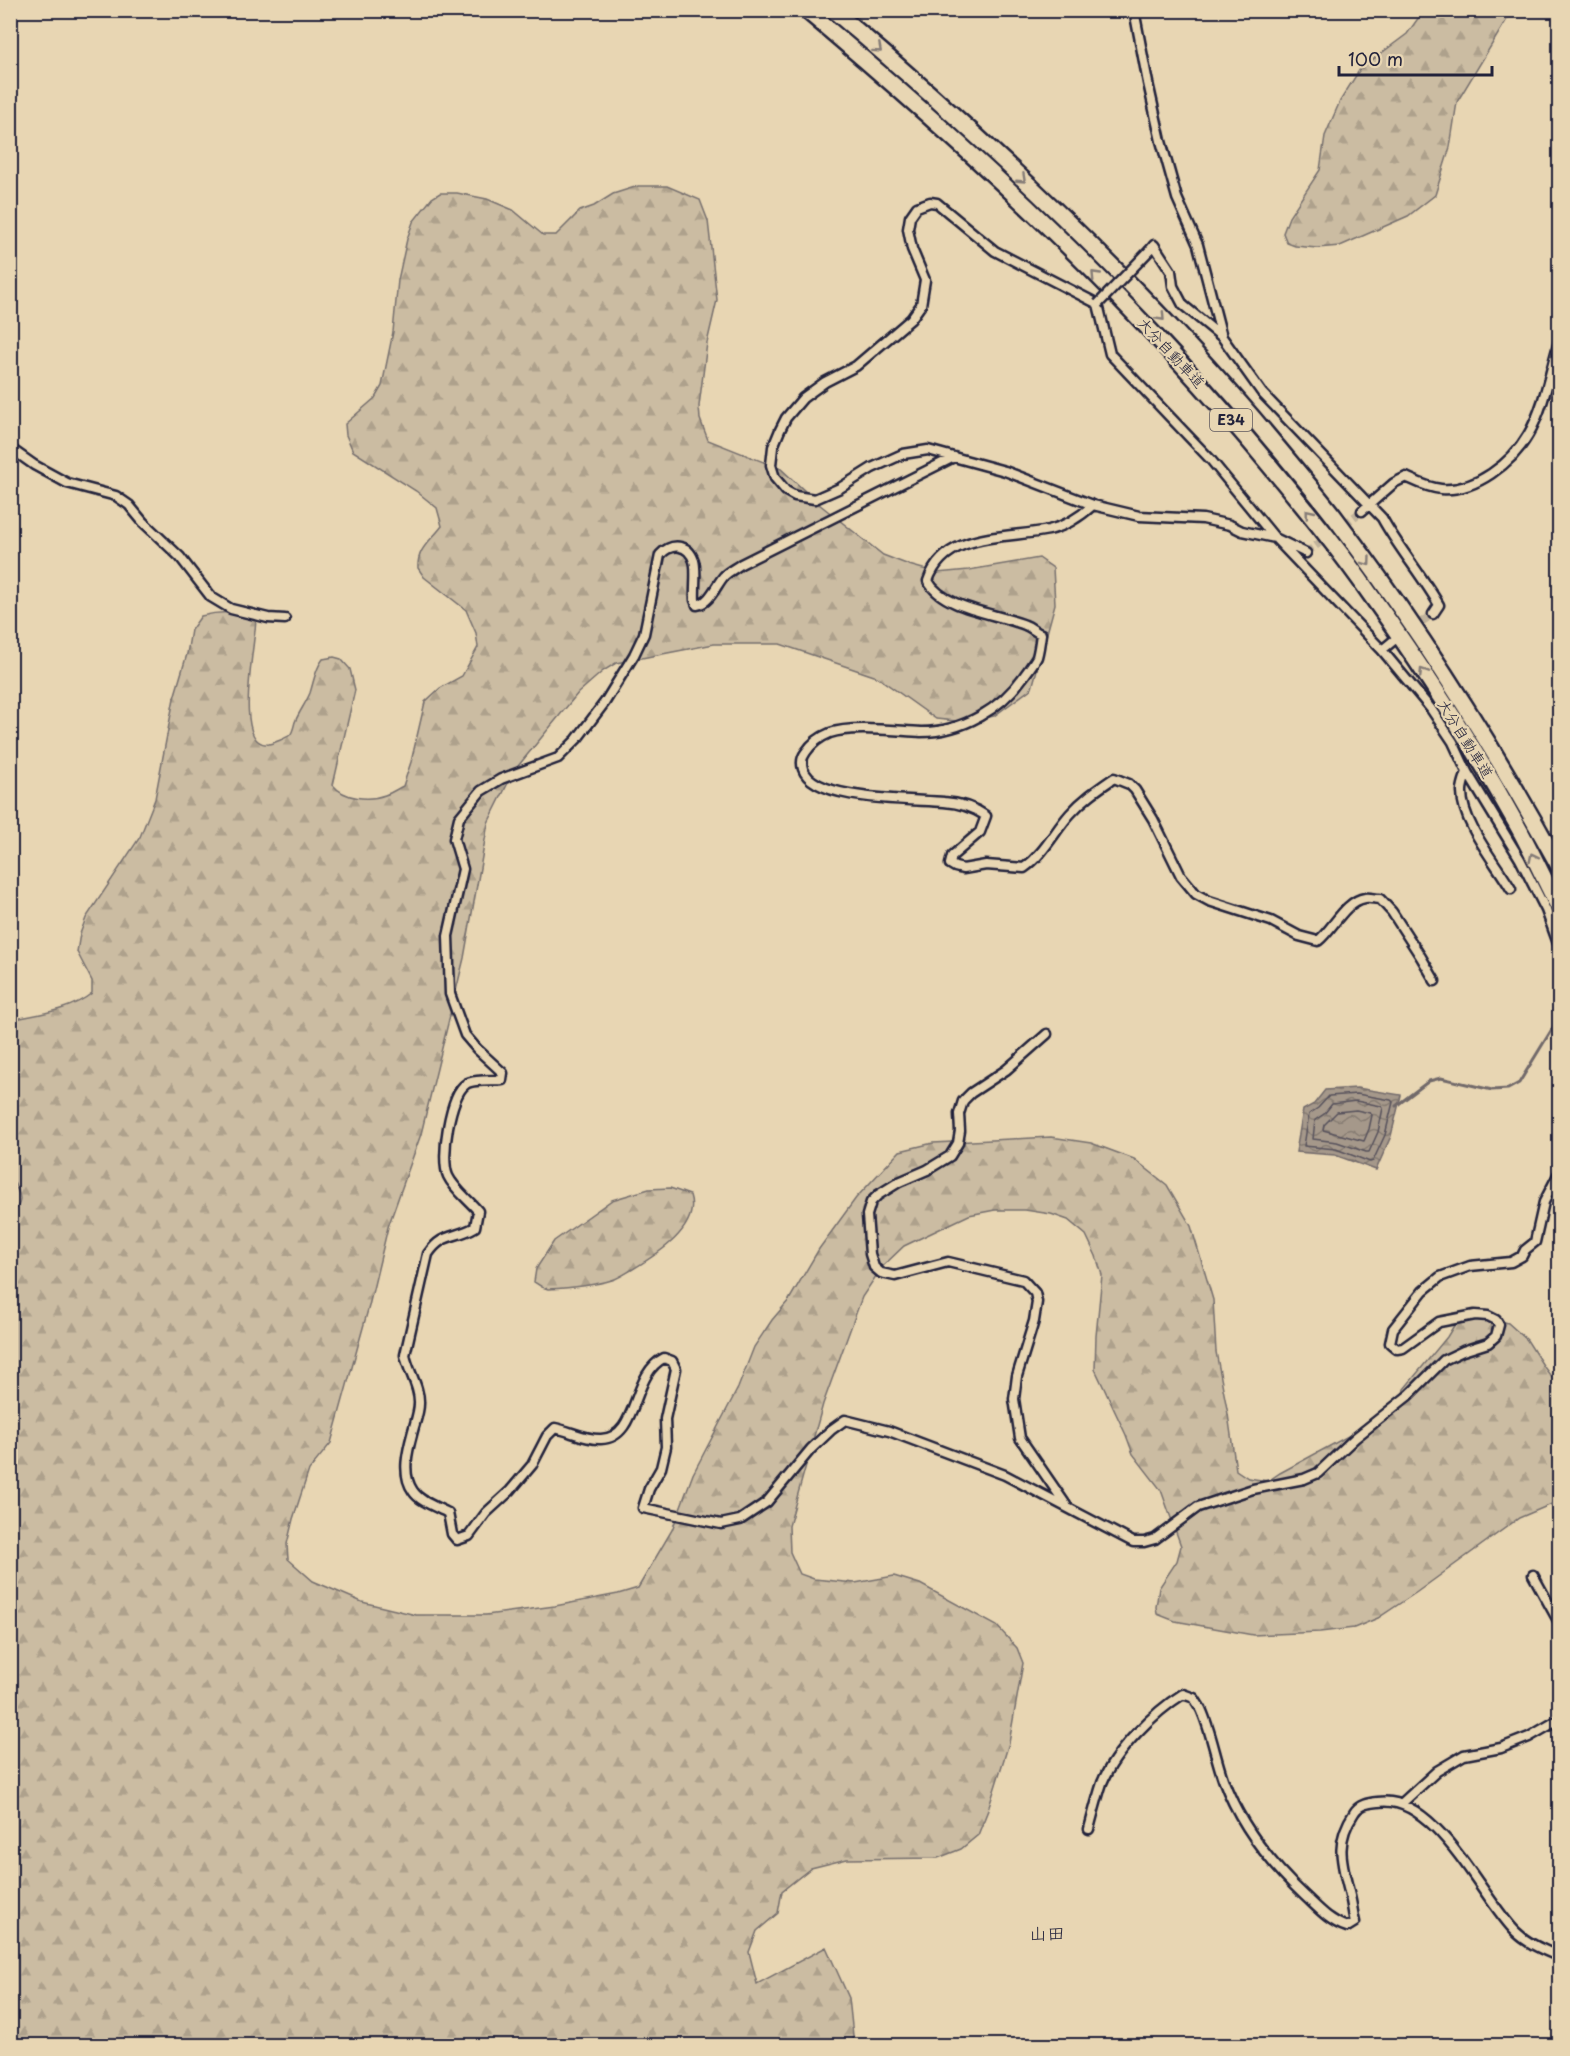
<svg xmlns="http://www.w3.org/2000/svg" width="1570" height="2056" viewBox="0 0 1570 2056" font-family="'Playpen Sans','Klee One',sans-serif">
<defs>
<pattern id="forest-firs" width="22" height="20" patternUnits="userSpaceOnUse" patternTransform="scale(1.5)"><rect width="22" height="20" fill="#cbbca2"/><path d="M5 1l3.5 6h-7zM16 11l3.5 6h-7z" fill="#aea18c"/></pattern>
<pattern id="water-waves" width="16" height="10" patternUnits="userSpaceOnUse" patternTransform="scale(1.5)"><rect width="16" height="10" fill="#a5988a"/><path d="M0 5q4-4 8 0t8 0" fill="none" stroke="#867c72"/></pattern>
</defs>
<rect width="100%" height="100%" fill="#e8d6b3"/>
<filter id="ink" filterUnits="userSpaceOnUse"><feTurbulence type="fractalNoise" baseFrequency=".0167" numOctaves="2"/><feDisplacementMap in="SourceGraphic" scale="12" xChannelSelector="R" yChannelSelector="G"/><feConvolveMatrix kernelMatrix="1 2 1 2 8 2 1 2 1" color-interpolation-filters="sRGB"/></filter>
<g filter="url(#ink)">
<path fill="url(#forest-firs)" stroke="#766f6e" stroke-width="1.5" d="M1424,10L1512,11L1457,102L1450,147L1435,195L1408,216L1340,246L1317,248L1295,246L1287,243L1283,233L1289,217L1320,170L1325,136L1340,101L1360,69L1407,34Z
M638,186H667L700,200L708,221L717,300L707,343L699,406L700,419L708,440L781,469L819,504L883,555L909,565L937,573L969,570L1039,558L1053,568L1055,604L1032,688L994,716L966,722L936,719L877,677L780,644H714L616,663L603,671L578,693L514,771L488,823L464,958L421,1134L388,1227L369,1306L331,1443L309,1470L293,1519L287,1544L288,1559L313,1581L362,1602L416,1615H486L555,1606L618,1594L638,1588L672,1530L693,1474L738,1388L754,1347L772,1320L789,1300L819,1249L856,1198L900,1151L933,1143L1051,1137L1091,1143L1134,1159L1167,1185L1191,1226L1213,1300L1216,1352L1228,1414L1236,1470L1248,1478L1268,1481L1280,1473L1389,1414L1401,1403L1404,1389L1447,1337L1458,1319L1480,1315L1508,1323L1527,1340L1544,1367L1559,1387V1501L1519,1518L1417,1592L1378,1618L1354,1628L1320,1632L1253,1635L1175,1621L1157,1614L1156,1607L1159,1588L1177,1561L1181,1546L1161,1490L1133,1454L1126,1435L1095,1369L1096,1336L1102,1275L1096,1256L1086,1235L1068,1220L1051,1214L1025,1210H995L969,1215L904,1246L882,1267L862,1297L823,1404L789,1526L790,1552L800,1574L814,1579L855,1583L894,1576L920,1584L997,1626L1017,1648L1023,1663L1009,1743L988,1810L978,1835L961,1849L938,1858L847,1859L811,1868L782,1891L778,1913L757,1931L749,1952L757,1984L826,1947L849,1998L854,2045H11L10,1217C26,1200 20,1195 11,1177V1020C38,1014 70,1011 92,993V981L77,952L80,934L86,918L140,837L155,799L174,698L187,654L191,630L201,616C220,611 237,611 256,617C257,637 231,749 269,744C274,743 286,738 290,735C293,732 294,725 295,722C299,712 306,703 310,693C314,681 315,669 323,659L334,657L341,659L350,669L355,690L333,785C344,799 369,801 385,795C391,793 397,789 403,786L411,762L425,702L440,688L462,676L478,647L476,633L466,610L424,577L418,568C417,548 431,541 442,526L437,508L416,491L353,451L346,435L345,424L375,398L382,386L393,332L398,280L407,239L413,222L432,198L440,193H457L487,199L513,210L543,235H556L580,211L594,206L613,194Z
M670,1188L690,1195C701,1228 656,1255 633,1269C626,1273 619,1278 612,1280C592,1286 569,1288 548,1289L542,1287L534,1282L536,1269L554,1241L612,1200L649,1189Z"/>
<path fill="url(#water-waves)" stroke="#71696a" stroke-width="1.5" d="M1357,1088L1401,1095L1391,1136L1376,1170L1335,1155L1296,1152L1303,1110L1314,1104L1325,1090Z"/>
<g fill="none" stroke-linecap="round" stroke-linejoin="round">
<path stroke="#56515b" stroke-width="1.5" d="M1357,1094L1391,1100L1393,1102L1385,1135L1373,1161L1370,1162L1336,1149L1304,1146L1309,1114L1318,1108L1329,1096Z
M1356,1101L1381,1106L1383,1108L1378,1132L1369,1152H1366L1337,1142L1313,1139L1315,1120L1324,1114L1332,1104Z
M1356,1110L1370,1113L1372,1115L1369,1129L1364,1141L1323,1130L1324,1125L1337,1112Z"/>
<path stroke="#71696a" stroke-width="3" d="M1396,1106L1429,1081L1441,1078L1492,1090L1508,1089L1519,1083L1560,1016"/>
<path stroke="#c0b29b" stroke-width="8" stroke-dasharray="8 4" stroke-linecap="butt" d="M1306,553L1362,511
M1411,629L1433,614"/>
<g stroke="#22223b" stroke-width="13">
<path id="street" d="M1134,10L1148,83L1161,141L1177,198L1198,245L1222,337L1262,393L1382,518C1399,549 1422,575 1439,605L1433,614
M1150,250L1154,245L1171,271L1173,286L1183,305L1222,337
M10,448L34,465L67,483L116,496L129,505L143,522L180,557L211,597L231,609L268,618L285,619
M954,457L741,564C736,568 729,571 724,576C716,585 710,603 697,605L695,600C694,590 697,569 694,561C688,543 671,543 660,555L644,634L634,655L605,702L577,739L558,758L501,779L481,791L459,818L454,839L463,869L448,936L450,994L465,1035L477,1049L503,1073L502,1080C493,1081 473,1079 466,1084C450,1094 440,1159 448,1176C454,1189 469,1200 478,1211L475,1227C455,1239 443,1232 428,1254L405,1355C408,1371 420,1387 419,1404C419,1411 416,1420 414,1427C409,1446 400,1473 413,1491C420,1502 437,1507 448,1513L452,1534L457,1540L469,1536L486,1513L510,1491L532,1465L547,1436L555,1428C570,1431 586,1440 601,1439C639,1438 631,1374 664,1358L672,1361L676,1369L665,1419L666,1447L661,1468L649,1489L643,1508L721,1524L740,1520L767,1502L811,1449L831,1430L845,1420L889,1431L1005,1475L1133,1542H1144L1155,1539L1198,1507L1253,1489L1304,1479L1318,1473L1355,1438L1409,1395L1444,1360L1463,1351L1488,1343L1496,1336L1499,1325L1496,1320L1488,1316L1475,1315L1439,1322L1403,1348L1397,1349L1390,1343L1393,1329L1423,1291L1440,1277L1470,1266L1511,1262L1522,1256L1525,1250L1535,1242L1544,1202L1560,1171
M1093,505C1081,516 1066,526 1049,530C1006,539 945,531 928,581C943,609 996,613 1025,625C1031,627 1035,632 1041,634C1040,642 1039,650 1037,657C1034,663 1028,670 1024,676C1001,709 963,732 921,732C897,731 851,725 830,733C820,737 812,743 806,752C802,757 801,763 803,769C814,802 915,799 944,802C959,803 973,807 986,816L980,832L952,856L950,864L955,867L963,869L986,865L1024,868C1044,854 1054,832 1070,814C1083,799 1098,789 1114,778L1129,784L1135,790L1153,819L1181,876L1196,894L1209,901L1271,921L1299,936L1318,941C1333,929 1345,901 1365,898C1370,897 1375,899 1380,899L1392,912L1421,957L1435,981
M1362,511L1394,483L1406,477C1417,482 1428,488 1441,489C1475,492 1512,463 1528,435C1544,408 1551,368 1560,338
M1306,553L1275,538L1242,531L1230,525L1203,519L1139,516L1093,505L1005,471L928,450L903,454L872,468L840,488L815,499L795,496L786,491L775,478L771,465L773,447L780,430L786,418L803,398L825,382L856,366L911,319L921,305L925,280L912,249L908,229L910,217L917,207L930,202L937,203L995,251L1098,304L1110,354L1211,460L1275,538L1382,650L1431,709L1453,742L1467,772L1520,859L1546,910L1560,949
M1382,650L1393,641
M1467,772C1465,778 1462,785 1462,791C1461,822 1496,863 1511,889
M1047,1034L1006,1070L971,1093L963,1101L959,1114L960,1131L958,1143L950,1156L927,1170L899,1182L878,1195L871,1202L867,1215L870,1254L874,1267L881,1273L895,1276L948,1262L1023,1280L1035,1293L1037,1302L1034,1321L1017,1376L1014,1399L1020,1438L1066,1505
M1533,1575L1560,1624
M1401,1804L1437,1771L1464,1755L1501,1748L1529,1737L1560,1719
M1089,1829C1093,1814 1097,1798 1102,1783C1115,1751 1154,1712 1183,1694L1194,1698L1201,1709C1211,1731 1215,1756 1223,1779C1240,1825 1269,1862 1304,1895C1318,1908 1329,1921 1347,1927L1355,1922C1353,1914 1352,1904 1350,1896C1342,1863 1334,1843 1354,1813C1359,1804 1369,1803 1378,1802C1436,1793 1482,1899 1516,1932C1528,1944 1544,1950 1560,1957"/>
</g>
<g stroke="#22223b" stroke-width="20">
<path id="highway" d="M806,10C974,151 1136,302 1275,472C1308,512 1341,552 1370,594C1423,668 1473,745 1517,825C1532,852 1545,881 1560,910
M833,10C982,136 1126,270 1253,418C1280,450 1307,482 1333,515C1418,627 1493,745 1560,868"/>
</g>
<use href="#street" stroke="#e8d6b3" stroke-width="8"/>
<use href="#highway" stroke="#e8d6b3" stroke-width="15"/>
<g stroke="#22223b" stroke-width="13" stroke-linecap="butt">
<path id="street-bridge" d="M1098,304L1150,250"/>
</g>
<use href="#street-bridge" stroke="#e8d6b3" stroke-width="8"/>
</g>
<defs><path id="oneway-chevron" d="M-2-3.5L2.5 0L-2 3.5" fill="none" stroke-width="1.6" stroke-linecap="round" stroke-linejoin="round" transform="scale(1.5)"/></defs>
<g stroke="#857c77">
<use href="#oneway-chevron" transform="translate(878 49) rotate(42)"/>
<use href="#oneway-chevron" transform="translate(1022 179) rotate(43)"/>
<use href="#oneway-chevron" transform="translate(1095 275) rotate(-134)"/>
<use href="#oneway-chevron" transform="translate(1161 317) rotate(47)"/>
<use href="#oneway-chevron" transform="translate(1309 513) rotate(-129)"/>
<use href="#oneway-chevron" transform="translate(1367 562) rotate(54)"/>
<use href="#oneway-chevron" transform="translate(1423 672) rotate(-123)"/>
<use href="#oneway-chevron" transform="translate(1533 857) rotate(-117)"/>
</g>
</g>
<g text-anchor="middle" stroke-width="4.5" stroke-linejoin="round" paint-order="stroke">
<rect fill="#e8d6b3" stroke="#5d585f" stroke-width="1.5" x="1210" y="409" width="42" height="22" rx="4.5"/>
<g font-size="14" font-weight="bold" fill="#22223b">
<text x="1231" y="425">E34</text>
</g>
<g font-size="15" fill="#22223b" stroke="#e8d6b3">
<text transform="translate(1171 353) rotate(47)" y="5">大分自動車道</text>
<text transform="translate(1465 739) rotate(58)" y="5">大分自動車道</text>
</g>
<g font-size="18" fill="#22223b" stroke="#e8d6b3">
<text x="1047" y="1940">山田</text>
</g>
</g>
<rect width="1570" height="2056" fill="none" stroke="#e8d6b3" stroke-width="36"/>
<rect x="18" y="18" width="1534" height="2020" fill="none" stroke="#22223b" stroke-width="2" filter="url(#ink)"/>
<path d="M1339 66v9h153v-9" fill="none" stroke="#22223b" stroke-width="3"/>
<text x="1348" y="66" font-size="18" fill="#22223b" stroke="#e8d6b3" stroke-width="4.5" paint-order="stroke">100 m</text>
</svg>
